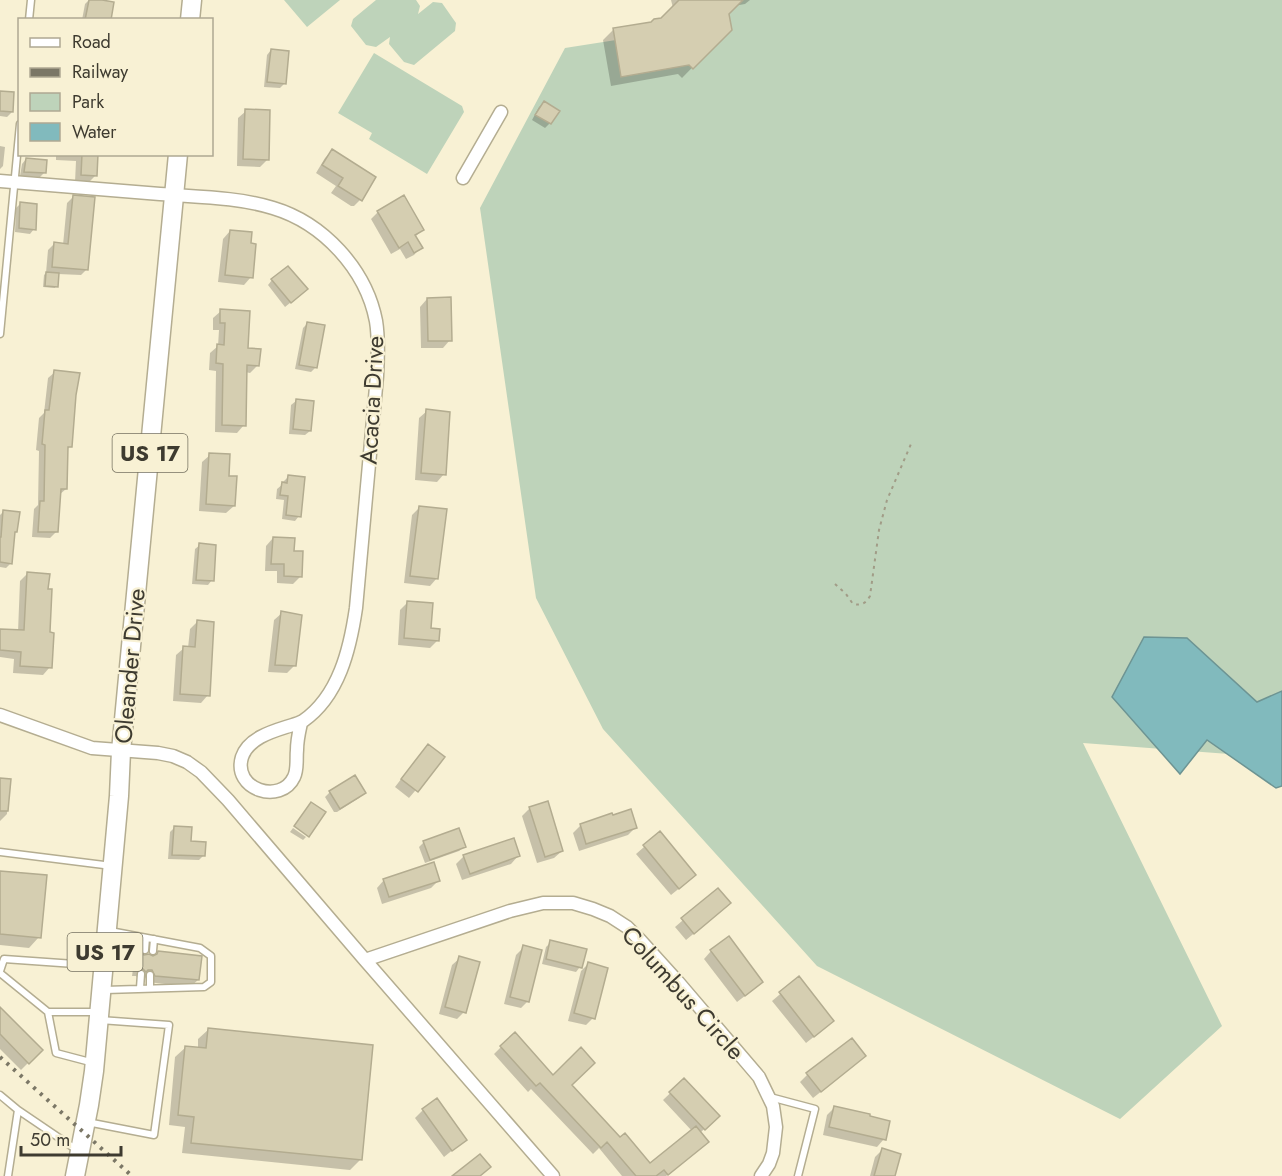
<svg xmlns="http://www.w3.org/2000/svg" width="1282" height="1176" viewBox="0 0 1282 1176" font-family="Jost,sans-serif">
<rect width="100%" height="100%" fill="#f8f1d4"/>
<path fill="#bed3ba" d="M284,0H340L307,27Z
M376,0H416L420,6L418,14L433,2L442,3L456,23L455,31L414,65L404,62L389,44L390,37L376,47L366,45L351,26L353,19Z
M737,0H1282V758L1083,743L1222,1026L1120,1119L817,966L603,729L536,598L480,208L565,48L718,24Z
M374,53L462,106L464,112L427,174L369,139L372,133L338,113Z"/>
<path fill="#81babd" stroke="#6d9493" stroke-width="1.5" d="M1144,637L1187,638L1257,702L1282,691V786L1276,788L1207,740L1180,774L1112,697Z"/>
<path fill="#0003" d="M89,0H94L109,20H82L85,4Z
M671,0H750L745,4L734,6L727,13L730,29L682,78L678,74L611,86L603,40L613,30L652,23L662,19L673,8Z
M271,50L284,84L280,88L264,87L267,55Z
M0,92L12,112L7,117L0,116Z
M544,103L550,123L545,128L532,120L539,107Z
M246,111L267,160L260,167L237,166L238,118Z
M0,146L5,147L3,166L0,169Z
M332,151L362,198L354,206H351L331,193L336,186L316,173L325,158Z
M56,154H96L95,176L88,183L75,182L76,161L56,160Z
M26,159L44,173L40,177L20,176L22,164Z
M73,197L87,269L81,275L58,274L56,286L55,288L43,287L44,275L46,273L48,250L54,244L63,245L67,203Z
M21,203L34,229L30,234L15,232L16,208Z
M378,212L422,230L415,237L421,247L414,255L406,259L400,249L391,254L371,219Z
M230,231L251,277L244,285L218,282L223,239Z
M272,280L301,294L285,307L268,285Z
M427,299L450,340L443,348H421L420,307Z
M221,311L258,365L250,373L245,372L244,425L237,433L215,432L216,371L209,370L210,353L218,346L219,330H213V318Z
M307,324L316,367L311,372L295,369L303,328Z
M55,372L70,446L66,451V489L59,495L56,532L50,538L32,537L34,509L38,505L39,451L36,450L39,418L44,413L48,378Z
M296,401L310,431L305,435L289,434L291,405Z
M427,411L444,474L437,482L415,480L419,418Z
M210,455L227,477L234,506L226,513L199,511L202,462Z
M288,477L299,516L295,521L282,519L284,500L276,499L277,489L283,484V482Z
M420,507L437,578L430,586L404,583L412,515Z
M3,512L16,531L14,533L11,563L6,568L0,567V515Z
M273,538L301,576L293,584L277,583V571H265L266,546Z
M200,545L212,580L208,585L192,584L195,549Z
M28,573L46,591L50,667L43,675L13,673L14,659L0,657V630L18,632L20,581Z
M408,602L438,640L430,648L398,645L400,610Z
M282,613L294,666L287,673L268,672L274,620Z
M197,622L208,695L201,703L173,701L176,655L184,648H188L190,629Z
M421,753L443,758L409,798L395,787Z
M354,777L364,793L359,798L337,812H334L325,797L330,792Z
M0,779L9,780L7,814L0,821Z
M530,808L562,851L554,858L537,863L522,816Z
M581,825L636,827L628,835L579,851L573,833Z
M174,828L203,856L199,860L168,859L170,832Z
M293,828L306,837L303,840L290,832Z
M660,833L687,882L671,895L636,854Z
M424,842L464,847L459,851L425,863L419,847Z
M464,856H518L511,864L462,880L456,864Z
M0,872L39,937L29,948L0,945Z
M384,880L438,881L431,888L382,904L377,888Z
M718,890L721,911L686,940L675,927Z
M551,942L580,967L576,972L542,964L546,947Z
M524,947L528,1001L521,1008L504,1004L516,955Z
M711,951L754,989L737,1002L704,959Z
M141,955L198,980L190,987L148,982L145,977L138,978L136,976H132L134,962Z
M460,958L464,1012L457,1019L439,1014L452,965Z
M588,964L593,1018L586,1025L568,1021L581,971Z
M799,978L825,1028L806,1043L772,1001Z
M0,1010L41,1050L21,1070L0,1049Z
M209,1029L360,1160L350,1170L182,1153L185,1127L169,1125L175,1057L186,1047L198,1048V1039Z
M501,1047L570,1085L620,1139L650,1165L692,1131L663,1100L684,1080L718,1116L700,1133V1149L666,1176H622L599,1148L593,1154L531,1089L528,1092L494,1054Z
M857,1063L813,1098L800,1082L807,1075Z
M436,1100L465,1140L444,1157L415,1118L423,1110Z
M835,1107L884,1139L877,1147L823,1135L827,1115Z
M882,1150L894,1176H870L875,1157Z"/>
<path fill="#d5ceb1" stroke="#b3ac90" stroke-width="1.5" d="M89,0H102L114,2L111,20H85Z
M679,0H743L729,14L732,30L693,69L689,65L621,77L613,28L651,22L654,19L661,18Z
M271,49L289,51L286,84L267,82Z
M0,91L14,92L13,112L0,111Z
M544,101L560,111L551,124L535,115Z
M245,109L270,110L269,160L243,159Z
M332,149L376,177L362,201L338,186L343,178L322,165Z
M82,154H98L97,176L81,175Z
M26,158L47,160L46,173L24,172Z
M73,195L95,197L88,270L52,267L54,242L68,244Z
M404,195L424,230L415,235L423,248L414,253L408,242L399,248L377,211Z
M20,202L37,204L36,230L19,228Z
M230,230L252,232L251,243L256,244L253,278L225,275Z
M288,266L308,289L291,303L271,279Z
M46,272L59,273L58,287L45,286Z
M451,297L452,341H428L427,298Z
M220,309L250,311L248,348L261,349L259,366L247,365L246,426L222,425L223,364L216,363L217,344L224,345L225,323H220Z
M307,322L325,325L317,368L299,365Z
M54,370L80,373L76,395L72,447H68L67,489H61L58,532H38L40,501H44L45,445L42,444L45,410H49Z
M296,399L314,401L311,431L293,429Z
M426,409L450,412L446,475L421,473Z
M209,453L230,454L229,476H237L235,506L206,504Z
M288,475L305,477L301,517L286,515L288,496L280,495L282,482L287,483Z
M419,506L447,509L438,579L410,576Z
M3,510L20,512L17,532H15L12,564L0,562V537H1Z
M273,537L295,538L294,551H303L302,577L284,576V564H271Z
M199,543L216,545L214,581L196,580Z
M27,572L50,574L48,589H52L50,632L54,633L52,668L20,666L21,652L0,650V629L24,630Z
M407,601L433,603L431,628L440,629L439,641L404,638Z
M281,611L302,615L296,666L275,665Z
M197,620L214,622L210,696L180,694L183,646L195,647Z
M428,744L445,757L418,792L401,779Z
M355,775L366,793L340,809L329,791Z
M0,778L11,779L8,811H0Z
M548,801L563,851L545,857L529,807Z
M311,802L326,812L309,837L294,826Z
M631,809L637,828L586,844L580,824L612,813L613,815Z
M174,826L192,827L191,841L206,842L205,856L172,855Z
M459,828L466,847L430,860L423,841Z
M660,831L696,875L679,889L643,845Z
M514,838L520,856L470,874L463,855Z
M434,862L440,881L389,897L383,879Z
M0,871L47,875L41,938L0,934Z
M718,888L731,903L694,934L681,918Z
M729,936L763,982L745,996L710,950Z
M550,940L587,949L582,968L546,959Z
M523,945L542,950L529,1002L510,997Z
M158,951L202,956L199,980L155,976L152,970H148L146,972L143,969H139L141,953L144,955L149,954L153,956L157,954Z
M459,956L480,962L466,1013L445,1007Z
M588,962L608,968L595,1019L574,1013Z
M799,976L834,1021L814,1037L779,992Z
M0,1007L43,1050L29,1064L0,1034Z
M208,1028L373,1045L362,1160L191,1143L194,1117L178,1115L185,1046L206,1048Z
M515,1032L553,1075L581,1047L595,1063L572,1085L620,1137L625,1133L650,1163L696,1126L709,1142L668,1175L664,1170L656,1176H636L607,1142L601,1148L540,1083L536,1086L500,1046Z
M852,1038L866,1056L821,1092L806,1073Z
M684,1078L720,1116L705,1130L669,1092Z
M437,1098L467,1140L452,1151L422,1109Z
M834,1106L870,1114V1116L890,1121L886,1140L829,1127Z
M882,1148L901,1154L895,1176H874Z
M480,1154L491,1167L480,1176H452Z"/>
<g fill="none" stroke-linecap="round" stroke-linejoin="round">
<g stroke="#b4ad91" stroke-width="9">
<path id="lane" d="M29,20L31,0
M0,334L20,124
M0,852L112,866
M145,950L146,938
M153,951L154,939
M0,971L4,959L103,966
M0,973L48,1012H96
M140,988L141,974
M150,988V975
M105,990L204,987L211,982V956L200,948L110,931
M48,1012L56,1053L94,1063
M0,1095L18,1110L8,1176
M770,1097L815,1109L798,1176
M18,1110L77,1150
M87,1122L154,1135L169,1025L100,1020"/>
</g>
<g stroke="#b4ad91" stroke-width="15">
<path id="street" d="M463,178L501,112
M0,181C53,185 106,190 160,194C197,197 237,197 273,208C323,223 366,269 376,321C379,339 378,358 377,376L356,608C350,649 339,696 303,721C298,724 292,725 286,727C270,732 248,739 242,757C232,790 281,805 294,777C298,769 296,758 297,750C297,740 299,732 301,723
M0,715L92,748L158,753L173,756L187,762L201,772L228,800L365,960
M553,1176L365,960L510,911L543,903H573L593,909L610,916L627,927L640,940L678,982L759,1077L773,1106L776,1127L773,1153L769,1164L761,1176"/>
</g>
<g stroke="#b4ad91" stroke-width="21">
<path id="primary" d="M190,20L192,0
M75,1176L89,1105L94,1071L119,796L121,751L178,154"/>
</g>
<path stroke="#a19c87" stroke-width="2" stroke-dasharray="3 4.5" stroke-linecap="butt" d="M835,584L846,594L853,604C862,606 866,603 870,596L879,530L887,500L911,444"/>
<use href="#lane" stroke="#fff" stroke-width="6"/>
<use href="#street" stroke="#fff" stroke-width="12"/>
<use href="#primary" stroke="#fff" stroke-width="18"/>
<path stroke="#7b7766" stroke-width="4" stroke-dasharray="3 6" stroke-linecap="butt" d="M0,1057L132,1176"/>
</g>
<g text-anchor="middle" stroke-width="4.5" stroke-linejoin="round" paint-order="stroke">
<g fill="#f8f1d4" stroke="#767261" stroke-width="1.5">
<rect x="112.5" y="434" width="75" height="38" rx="4.5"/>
<rect x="67.5" y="933" width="75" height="38" rx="4.5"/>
</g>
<g font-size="22" font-weight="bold" fill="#3e3b30">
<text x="150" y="461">US 17</text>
<text x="105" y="960">US 17</text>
</g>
<g font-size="24" fill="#3e3b30" stroke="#f8f1d4">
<text transform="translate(372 400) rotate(-87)" y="8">Acacia Drive</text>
<text transform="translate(130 666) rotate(-85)" y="8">Oleander Drive</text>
<text transform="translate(683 993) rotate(48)" y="8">Columbus Circle</text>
</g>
</g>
<rect x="18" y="18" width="195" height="138" fill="#f8f1d4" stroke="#aea892" stroke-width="1.5"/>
<rect x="30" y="38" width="30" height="9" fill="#ffffff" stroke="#aea892" stroke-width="1.5"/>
<text x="72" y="48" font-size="18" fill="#3e3b30">Road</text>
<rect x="30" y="68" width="30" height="9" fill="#7b7766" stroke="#aea892" stroke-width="1.5"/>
<text x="72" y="78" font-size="18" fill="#3e3b30">Railway</text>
<rect x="30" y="93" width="30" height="18" fill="#bed3ba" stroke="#aea892" stroke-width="1.5"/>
<text x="72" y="108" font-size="18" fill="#3e3b30">Park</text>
<rect x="30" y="123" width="30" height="18" fill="#81babd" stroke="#aea892" stroke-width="1.5"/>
<text x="72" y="138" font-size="18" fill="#3e3b30">Water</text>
<path d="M21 1146v9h100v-9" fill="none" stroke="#3e3b30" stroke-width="3"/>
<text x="30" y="1146" font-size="18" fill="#3e3b30" stroke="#f8f1d4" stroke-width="4.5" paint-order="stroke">50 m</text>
</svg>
